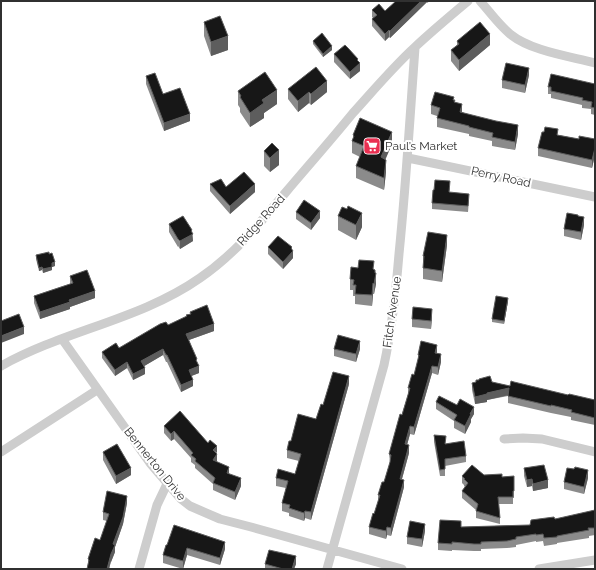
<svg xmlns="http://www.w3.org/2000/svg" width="596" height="570" viewBox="0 0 596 570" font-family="Raleway,sans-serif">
<rect width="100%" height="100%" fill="#fff"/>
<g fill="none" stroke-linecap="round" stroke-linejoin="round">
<path stroke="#cdcdcd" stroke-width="9" d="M480,1C490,12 498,24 510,34C531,51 568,56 595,63
M408,158L595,197
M62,339L150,463L181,499L190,506L220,519L251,527L402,569
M1,366C65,330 140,320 200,278C234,255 260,223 286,192C308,166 331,140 353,113C373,91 393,67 415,47C432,31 450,16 468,1
M504,439L523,438L542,439L595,452
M1,452L97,390
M139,569L157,505L167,484
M327,569L384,365C392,328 396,291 399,254C406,185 410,116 415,48
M539,569L595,560"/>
</g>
<path fill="#8b8b8b" d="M396,1H430L427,3V2L390,38L389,37L385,41L372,26V19L373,18L372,17V10L385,11Z
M204,22L228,50L211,56L204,36Z
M313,41L332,50L323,57L313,44Z
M457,41L490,45L459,71L451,61V50L457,45Z
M334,54L358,62L360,71L350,79L334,62Z
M529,75L525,93L502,88V80Z
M146,76L163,94L190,121L164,131L146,84Z
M595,84V115L591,114V109L582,108V105L551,98V94H548V87Z
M288,89L327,92L311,105L309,103L298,112L288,99Z
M238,91L277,104L264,113V118L250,127L240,112V108L238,105Z
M454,100L462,112L518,134L515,150L492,146V141L469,136V134L437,127V116L431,114V105Z
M544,132L579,139H595V155L592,168L538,156V148Z
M353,135L392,144L385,159L386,172L384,190L356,178V166L360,157L352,153V141L353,138Z
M264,151L279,165L270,172L264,166Z
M210,184L226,187L255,192L230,214L210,191Z
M450,188L449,192L469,200L468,212L432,209V203Z
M296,212L320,218L311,230L296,219Z
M338,216L362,227L356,240L338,230Z
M169,224L192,233L193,241L180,249L178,246V247L169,232Z
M584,225L581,240L564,236V229Z
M447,245L442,282L423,279V256Z
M268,247L293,258L283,269L268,254Z
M49,254L55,266L52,267V270L43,273L42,270L39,271L36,259V255Z
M374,269L375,273L376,284L374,294H373L372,306L355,304V296H353V290H350V279Z
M70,276L95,298L70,307V309L40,319L34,303V296L70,284Z
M508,301L504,324L492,322V319Z
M190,312L214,331L189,340L197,363L199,373L191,376L193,386L181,392L167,362H166L163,355L144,366L145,374L133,380L127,368L115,376L102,358V352L119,348L186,317V315L190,314Z
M432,316L431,329L412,327V319Z
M334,349H360L356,362L334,356Z
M437,352V353L441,362L438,375L432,373L415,432L414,435L410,434L407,445L409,453L402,479L404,487L391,536L387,535L386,539L369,534V527L374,514L378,502V495L384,482L390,462L389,454L408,395V388L414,375L418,362V355Z
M492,382L510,386L568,395L595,400V425L571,420V417L551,413L508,403V396L487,400V402L475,404L472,390V383Z
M349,384L311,520L305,518L304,521L289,516V513L282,511V503L286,488L276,486V478L295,474L299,461L287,458V450L291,441L316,419L323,405Z
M436,402L474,414L471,419V422L465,434L454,428V421L436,409Z
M164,426L217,454V462L241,486L235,500L213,490V484L195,468V465L191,462V458L174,439L171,441L164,433Z
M434,435L446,444L466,456V462L445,466V476H440L434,442Z
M103,452L131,475L116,484L103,460Z
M524,468L548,488L533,491L532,486L527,487L524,476Z
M574,469L588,478L584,494L564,489V482Z
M484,475L502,477L514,476V498H513V504H499L500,518V524L476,518V510L462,498V491L465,487L464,486V485L462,483V476Z
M127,503L123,524L115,547V552L111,562V561L109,569H87L88,563V559L100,540L107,521L103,520V512Z
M595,510V535L589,536V538L557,543V544L544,546L543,541L536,542V541L516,545V547L507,548L481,549V551H474L452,550V551L438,550V543L461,527L530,525Z
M425,531L422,547L407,544V537Z
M166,545L225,549L220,565L187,555L183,569L163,563V555Z
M265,564H296L294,569H265Z"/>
<path fill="#5d5d5d" d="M421,1H427V2L390,38V31Z
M389,30V37L385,41V34Z
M490,34V45L459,71V60Z
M228,36V50L211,56V42Z
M332,46V50L323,57V54Z
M358,59V64L360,63V71L350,79V72Z
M529,68V75L525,93V85Z
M327,81V92L311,105V94Z
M277,90V104L264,113V118L250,127V113L262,100Z
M309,92V103L298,112V101Z
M462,104V112H460Z
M190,114V121L164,131V123Z
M518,125V134L515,150V142Z
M392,132V144L381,170V157Z
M595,148V155L592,168V160Z
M279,150V165L270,172V158Z
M386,160V172L384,190V178Z
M255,184V192L230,214V206Z
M320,211V218L311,230V223Z
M362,213V227L356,240V225Z
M584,217V225L581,240V232Z
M192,230L193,241L180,249V241Z
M447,235V245L442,282V271Z
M292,247V252L293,251V258L283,269V262Z
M55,262V266L52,267V270L43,273V269L52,263Z
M42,267V270L39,271V268Z
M375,270L376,284L374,294L375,273Z
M373,283V294L372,306V295Z
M95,291V298L70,307V309L40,319V312L69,300Z
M508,298V301L504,324V321Z
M432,309V316L431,329V321Z
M214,324V331L186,341V334Z
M24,327V334L1,343V336Z
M360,341V349L356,362V354Z
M437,345V352L435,360V353Z
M163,349V355L141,368V361Z
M441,354V362L438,375V367Z
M127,362V368L115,376V370Z
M199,366V373L189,377V370Z
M432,366V373L415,432L414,435V427Z
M145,368V374L133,380V374Z
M349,376V384L311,520V512Z
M193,380V386L181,392V385Z
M509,388V395L487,400V402L475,404V397L487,393Z
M474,407V414L471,419V422L465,434V426L470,414Z
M410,426V434L405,452V444Z
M174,431V439L171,441V434Z
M409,445V453L400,486V479Z
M217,446V453L213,450Z
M217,454V461L213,467V460Z
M229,467V474L227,473Z
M131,468V475L116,484V476Z
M588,470V478L584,494V487Z
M241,478V486L235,500V492Z
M532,479V486L527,487V480Z
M404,480V487L391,536V528Z
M548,480V488L533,491V484Z
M127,496V503L123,524L115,547V552L111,562V554L113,544Z
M305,511V518L304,521V513Z
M425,524V531L422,547V539Z
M387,527V535L386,539V531Z
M225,542V549L220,565V558Z
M187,548V555L183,569V561Z
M111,554V561L109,569H107Z
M296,556V564L294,569H292Z"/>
<path fill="#171717" stroke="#5d5d5d" d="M396,1H421L390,31L389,30L385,34L372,19L377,15L372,10L379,4L385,11Z
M220,16L228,36L211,42L204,22Z
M480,22L490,34L459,60L451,50L459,44L457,41Z
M322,33L332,46L323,54L313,41Z
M345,45L348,48L358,59L357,60L360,63L350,72L334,54Z
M506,63L529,68L525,85L502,80Z
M316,67L327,81L311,94L309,92L298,101L288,89Z
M265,72L277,90L262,100L264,103L250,113L240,97L241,96L238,91Z
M155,73L163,94L180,88L190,114L164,123L146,76Z
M551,74L595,84V108L591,107L592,102L582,100L583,98L551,91V87H548Z
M435,92L454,97L453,100H455L454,102L462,104L460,112L496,121L518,125L515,142L492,137L493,133L469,127V126L437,118L440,108L431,105Z
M360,118L392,132L381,157L386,160L384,178L356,166L364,146L352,141L354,136L353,135Z
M545,127L558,129L557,135L579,139V136L595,139V148L592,160L538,148L542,132H544Z
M272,143L279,150L270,158L264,151Z
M244,172L255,184L230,206L210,184L221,179L226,187Z
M435,180L450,181L449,192L469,194L468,206L432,203L433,190H434Z
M304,200L320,211L311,223L296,212Z
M348,206L362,213L356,225L338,216L342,207L347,209Z
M567,213L578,215V216L584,217L581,232L564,229Z
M183,216L192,230L191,231L193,234L180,241L178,239L169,224Z
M428,232L447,235L442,271L423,268L424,256H423Z
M278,236L292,247L291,248L293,251L283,262L268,247Z
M49,252V254L52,253L55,262L52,263V267L43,269L42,267L39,268L36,255Z
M359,260L374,261L373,269L375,270V273H376L374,284L373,283L372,295L355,294L356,285H353L354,280L350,279L351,267L358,268Z
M87,270L95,291L69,300L70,302L40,312L34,296L73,283L70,276Z
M496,296L508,298L504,321L492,319Z
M207,305L214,324L186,334L197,359L196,360L199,366L189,370L193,380L181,385L167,355H166L163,349L141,361L145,368L133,374L127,362L115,370L102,352L116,343L119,348L160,324L166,322L168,325L187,316L186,315L191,314L190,312Z
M413,307L432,309L431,321L412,319Z
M19,314L24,327L1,336V321Z
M338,335L360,341L356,354L334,349Z
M421,341L437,345L435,353L441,354L438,367L432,366L415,424L414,427L410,426L405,444L409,445L400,479L404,480L391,528L387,527L386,531L369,527L373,513L374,514L380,495H378L382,482H384L390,462L391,455L389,454L400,414L402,415L410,388H408L412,374L414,375L419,355H418Z
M333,372L349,376L311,512L305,511L304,513L289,508L290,505L282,503L288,481L276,478L278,469L295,474L301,454L287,450L289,441H291L298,414L316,419L321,404L323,405Z
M490,376L492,382L510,386L511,381L514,382L568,395L569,394L595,400V418L571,412L572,410L551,405V406L508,396L509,388L487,393V394L475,397L472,383L476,382V380H479V379Z
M439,396L457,405L460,399L474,407L470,414H471L465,426L454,420L457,415L436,402Z
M180,411L208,443L210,440L217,446L213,450L217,454L213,460L229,467L227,473L241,478L235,492L213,483L215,478L195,461L196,459L191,455L193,453L174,431L171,434L164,426Z
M434,435L446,436L445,444L464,441L466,456L445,459V469L440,470Z
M117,444L131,468L116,476L103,452Z
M472,465L484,475L502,474V477L514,476V491H513V497H498L500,518L476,511L478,504L462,491L468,483L464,479H465L462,476Z
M544,465L548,480L533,484L532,479L527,480L524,468Z
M575,467L588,470L584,487L564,482L567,468L574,469Z
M107,491L127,496L123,517L113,544L115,545L111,554L107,569H87L89,560L88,559L95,538L100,540L109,514L103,512Z
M595,510V528H588L589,530L557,536V537L544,538L543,534L536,535V534L516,537V539L507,541L481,542V544H474L452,542V544L438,543L440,520L461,521V527L530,525L531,520L554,517L555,519Z
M410,521L425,524L422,539L407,537Z
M174,525L225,542L220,558L187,548L183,561L163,555L166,545H167Z
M269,550L296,556L292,569H283L265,564Z"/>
<defs>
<g id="supermarket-square" transform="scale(0.9)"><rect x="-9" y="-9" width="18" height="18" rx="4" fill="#ea2f51" stroke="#fff"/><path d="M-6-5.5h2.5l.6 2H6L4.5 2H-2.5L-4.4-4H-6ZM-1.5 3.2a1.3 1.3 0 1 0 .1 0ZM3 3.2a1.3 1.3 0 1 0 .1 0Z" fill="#fff"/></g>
</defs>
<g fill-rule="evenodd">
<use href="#supermarket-square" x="372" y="146"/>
</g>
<g text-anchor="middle" stroke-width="4" stroke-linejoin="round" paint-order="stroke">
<g font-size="12" fill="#303030" stroke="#fff" text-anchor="start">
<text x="385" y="150">Paul’s Market</text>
</g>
<g font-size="12" fill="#303030" stroke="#fff">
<text transform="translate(501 177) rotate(12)" y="4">Perry Road</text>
<text transform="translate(261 220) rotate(-48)" y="4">Ridge Road</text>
<text transform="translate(392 312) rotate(-82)" y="4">Fitch Avenue</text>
<text transform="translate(155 464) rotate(51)" y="4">Bennerton Drive</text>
</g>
</g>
<rect width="596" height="570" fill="none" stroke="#303030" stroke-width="4"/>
</svg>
